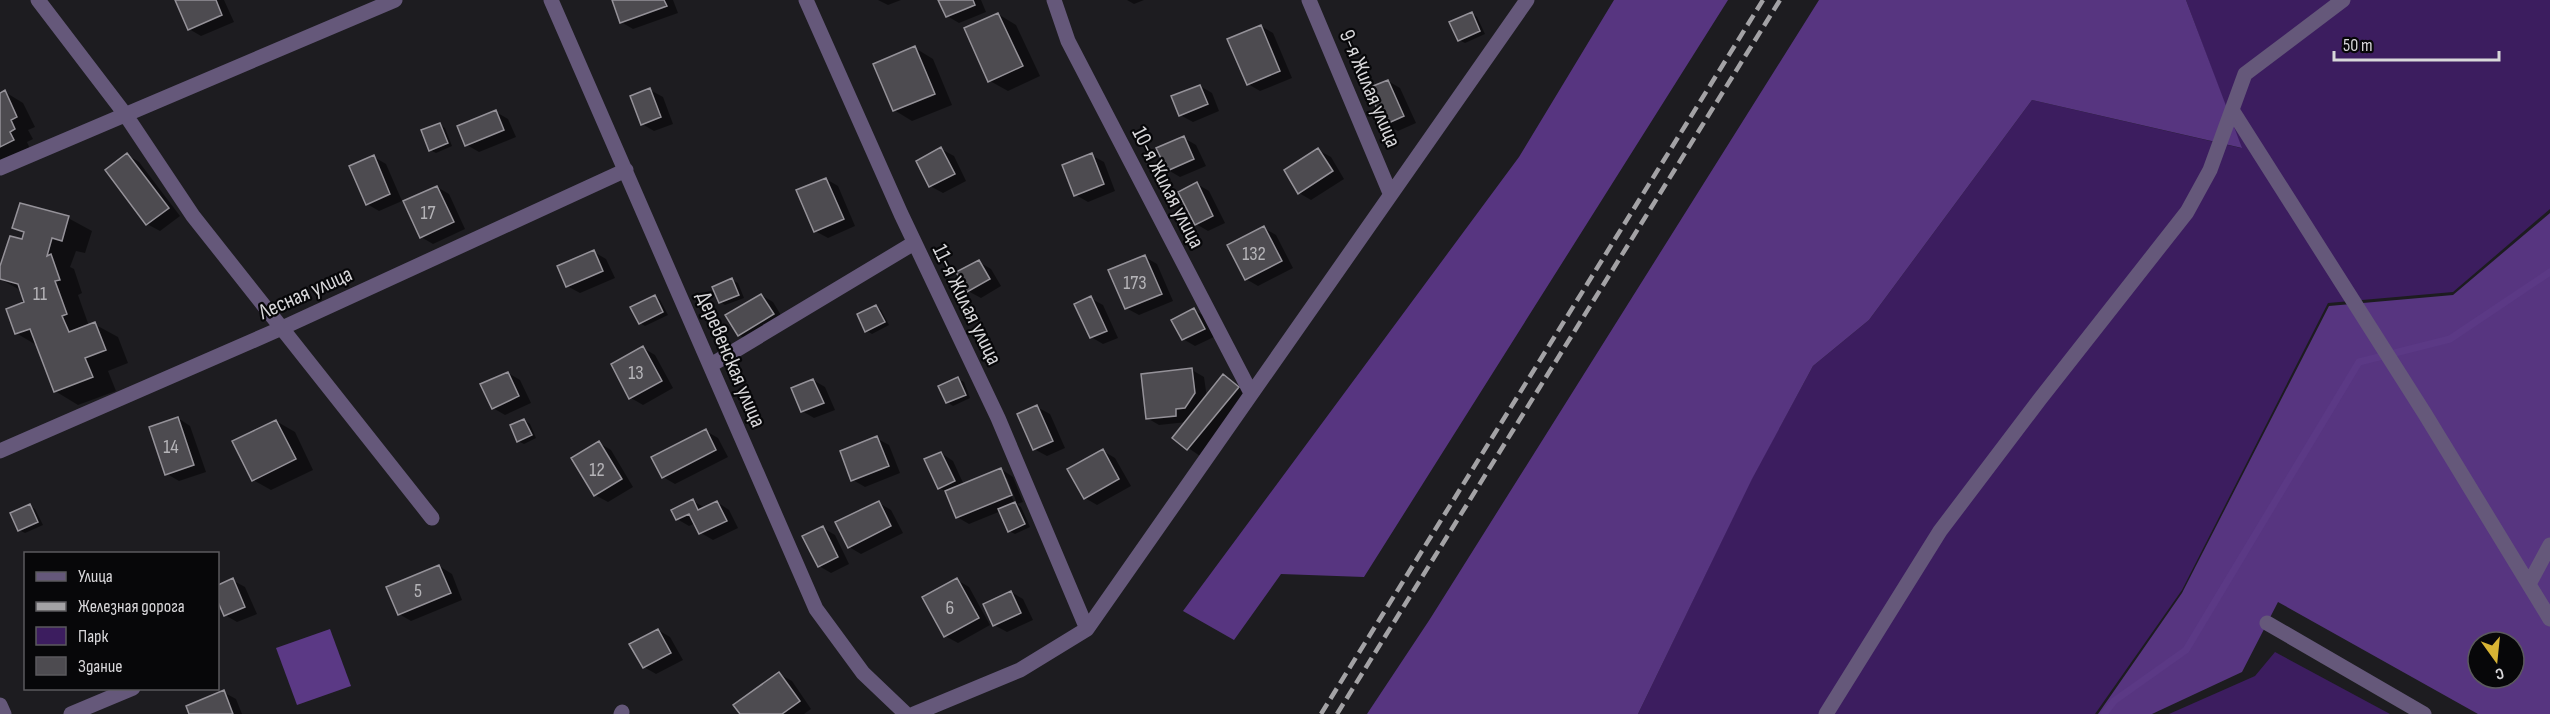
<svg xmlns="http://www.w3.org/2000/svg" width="2550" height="714" viewBox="0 0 2550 714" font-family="'Sofia Sans Condensed',sans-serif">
<rect width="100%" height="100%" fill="#1d1c20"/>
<path fill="#3c1d5f" d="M2186,0H2550V209L2453,292L2328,303L2182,590L2095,714H1638L1752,478L1813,366L1869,320L2032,100L2241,148Z
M2275,652L2390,714H2169L2255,676Z"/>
<path fill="#573580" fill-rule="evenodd" d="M1614,0H1728L1364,577L1281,574L1234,640L1183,611L1519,157Z
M1819,0H2186L2242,148L2032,100L1869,320L1813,366L1752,479L1638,714H1367L1430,619Z
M2550,213V714H2478L2278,602L2242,672L2152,714H2098L2182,593L2329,306L2453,295ZM2478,642H2514V678H2478Z"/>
<path fill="#5b3985" d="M330,629L351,686L297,705L276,648Z"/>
<path fill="#0007" fill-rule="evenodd" d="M176,0H224L234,22L201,36L189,29Z
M613,0H673L678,13L633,29L621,22Z
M878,0H901L888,5Z
M940,0H981L986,12L959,23L947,16Z
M1127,0H1144L1134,4Z
M1472,13L1477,17L1485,34L1465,43L1459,40Z
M998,14L1016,25L1040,76L1008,91L990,81Z
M1261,26L1273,33L1292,78L1260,91L1248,84Z
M915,48L933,59L952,105L912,121L894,110Z
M1388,81L1400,88L1416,123L1398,131L1385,124Z
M1200,86L1212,93L1219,111L1193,122L1180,115Z
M650,90L663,97L673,124L654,131L642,124Z
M5,92L23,103L35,127L28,130L33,139L27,142L31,151L0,166V94Z
M496,112L508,119L516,137L479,152L467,145Z
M440,125L445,128L452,146L436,153L430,150Z
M1184,138L1196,145L1206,166L1180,177L1168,170Z
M941,149L954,156L966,181L943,193L930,186Z
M1318,150L1331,157L1344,179L1311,200L1299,193Z
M127,155L139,162L180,216L160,231L147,224L107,170Z
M1091,155L1104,162L1115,191L1088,202L1076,195Z
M374,157L386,164L402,201L379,211L367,204Z
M826,179L838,186L855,226L828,238L815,231Z
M1197,184L1209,191L1225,223L1208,231L1196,224Z
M437,187L449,194L465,229L433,244L421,237Z
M68,218L92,231L85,253L76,251L70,267L74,269L82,293L78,295L89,326L94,324L118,337L128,363L108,371L116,391L78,405L55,391L38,346L16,333L26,302L22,291L0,279V271L23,241L25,234L14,227Z
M1264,228L1276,235L1293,268L1258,286L1246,279Z
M594,252L606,259L615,278L580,293L567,286Z
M1145,257L1157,264L1173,301L1139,315L1126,308Z
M979,262L991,269L1001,286L981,298L968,291Z
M732,280L738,283L744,298L725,305L720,302Z
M761,295L773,302L785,322L751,342L739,335Z
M655,297L660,300L668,315L645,326L640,323Z
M1090,298L1103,305L1118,338L1103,344L1091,337Z
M876,306L881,310L889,325L872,334L867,331Z
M1194,310L1206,317L1216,336L1195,346L1183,339Z
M643,348L655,355L673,388L643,405L631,398Z
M1192,370L1204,377L1207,398L1224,376L1250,395L1200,456L1174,438L1187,422L1159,425L1147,418Z
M508,373L520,380L531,403L505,415L493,408Z
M958,379L964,382L970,398L953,406L947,402Z
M813,380L825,387L835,410L814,418L802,411Z
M1037,407L1050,414L1065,448L1047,456L1034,449Z
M178,418L190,426L206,472L179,481L167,474Z
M524,420L530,424L536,438L524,444L518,441Z
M276,421L295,432L313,470L271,490L253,480Z
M706,431L718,438L728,457L675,484L663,477Z
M876,438L889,445L900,473L865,487L853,480Z
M599,443L611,450L633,487L608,502L595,495L573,458Z
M1103,451L1115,458L1131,486L1097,505L1085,498Z
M941,453L953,461L964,485L1001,469L1013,477L1023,502L1017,504L1021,507L1030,527L1015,534L1009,531L1001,511L969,524L957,517L946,492L940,488ZM1003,478H1007L1016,501L1014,502Z
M693,501L705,508L717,502L729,510L738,528L713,540L701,533L696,523L689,526L677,519Z
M879,503L891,510L903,533L861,554L849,547Z
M30,506L35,509L43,525L25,533L19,530Z
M823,528L835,535L849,564L831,573L819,566Z
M439,566L452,574L462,600L411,621L399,614Z
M232,580L245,587L257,614L237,622L225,615L218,599V587Z
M957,580L969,587L990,625L958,643L945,636Z
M1011,592L1023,599L1033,620L1007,632L994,625L985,604Z
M658,630L670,637L683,660L656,674L644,667Z
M779,674L792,681L811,709L804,714H742Z
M223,692L236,699L242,714H191Z"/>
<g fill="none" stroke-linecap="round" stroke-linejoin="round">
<path stroke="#5b3985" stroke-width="7" d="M2104,714L2114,701L2186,650L2359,362L2450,339L2550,272"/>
</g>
<path fill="#4d4b50" stroke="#959299" stroke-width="1.5" d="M175,0H216L222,15L188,30Z
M612,0H664L667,6L620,23Z
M938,0H973L975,5L946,17Z
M1472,12L1480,31L1458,41L1449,22Z
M998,13L1023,66L988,82L964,28Z
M1261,25L1280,71L1247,85L1227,39Z
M915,46L935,94L893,111L873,64Z
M1388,80L1404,116L1384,125L1368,88Z
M1200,85L1208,104L1179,116L1171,96Z
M650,88L661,117L641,125L630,96Z
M5,90L17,117L11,120L15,129L10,132L14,140L0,147V93Z
M496,110L504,130L465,146L457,126Z
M440,123L448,143L429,151L421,130Z
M1184,136L1194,159L1167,171L1156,148Z
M941,147L955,174L929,187L916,161Z
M1318,148L1333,171L1298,194L1284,170Z
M127,153L169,208L146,225L105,170Z
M1092,153L1104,184L1074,196L1062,165Z
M374,155L390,194L366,205L349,166Z
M826,178L844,219L814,232L796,190Z
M1197,182L1213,216L1195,225L1178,192Z
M437,186L454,222L420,238L403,201Z
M20,203L69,216L62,241L52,238L47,256L51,254L60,280L55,281L67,314L62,316L69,332L95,322L106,350L85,358L93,377L54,392L30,329L15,334L6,309L24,302L18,284L0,279V266L10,236L22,239L24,232L12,228Z
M1264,226L1282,261L1245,280L1227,245Z
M594,250L603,271L566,287L557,266Z
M1145,255L1162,294L1125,309L1108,270Z
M979,260L990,279L967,292L956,272Z
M732,278L739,295L719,303L712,287Z
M761,294L774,314L738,336L725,315Z
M655,295L663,312L639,324L630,307Z
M1091,296L1107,331L1090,338L1074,304Z
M876,305L885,322L865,332L857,314Z
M1194,308L1205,329L1182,340L1171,320Z
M643,346L662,381L629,399L611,364Z
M1192,368L1195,393L1185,408L1176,409V416L1146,419L1141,374Z
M508,372L519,396L492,409L480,384Z
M1223,374L1239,387L1187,450L1172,438Z
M958,377L966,395L946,403L938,386Z
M813,379L824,403L801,412L791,388Z
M1037,405L1053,441L1033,450L1017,414Z
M178,417L194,465L165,475L149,427Z
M524,419L532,435L517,442L510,425Z
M276,420L296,459L252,481L232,441Z
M706,429L716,450L662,478L651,457Z
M877,436L889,466L851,481L840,451Z
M599,441L622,479L594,496L571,458Z
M1103,449L1119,479L1084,499L1067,469Z
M941,452L955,481L938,489L924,459Z
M1001,468L1012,495L956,518L945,491Z
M693,499L698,510L717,501L727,521L699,534L689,514L676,520L671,510Z
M879,501L891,526L848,548L835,522Z
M1015,502L1025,524L1008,532L998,509Z
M30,504L38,522L18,531L10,513Z
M823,526L838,557L818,567L802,536Z
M439,565L451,593L398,615L386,587Z
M233,578L245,607L224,616L218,602V585Z
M957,578L979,618L944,637L922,597Z
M1011,591L1021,613L993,626L983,604Z
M658,629L671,653L643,668L629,644Z
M779,672L800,701L782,714H740L733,705Z
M224,690L233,714H189L186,706Z"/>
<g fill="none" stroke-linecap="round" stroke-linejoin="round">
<path stroke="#65587a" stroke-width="15" d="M38,0L125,114L193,216L432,518
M551,0L816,609L863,673L906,714
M806,0L901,214L998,418L1087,629
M1054,0L1068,41L1251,393
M1309,0L1390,193
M2232,110L2425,414L2550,619
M0,168L395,0
M711,365L914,243
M0,451L282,328L626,170
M2529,584L2550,545
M2267,623L2424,714
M0,705L4,714
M71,714L133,688
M621,714L622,712
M914,714L1020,670L1087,629L1527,0
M1826,714L1940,531L2040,399L2187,212L2210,170L2245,74L2343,0"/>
<path stroke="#a3a2a5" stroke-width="4.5" stroke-dasharray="12 6" stroke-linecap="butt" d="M1321,714L1763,0
M1337,714L1780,0"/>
</g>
<g text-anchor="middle" stroke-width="4.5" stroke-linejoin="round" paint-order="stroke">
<g font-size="20" fill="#b5b4b8">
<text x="428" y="219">17</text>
<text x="1254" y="260">132</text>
<text x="1135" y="289">173</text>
<text x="40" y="300">11</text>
<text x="636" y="379">13</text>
<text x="171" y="453">14</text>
<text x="597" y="476">12</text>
<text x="418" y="597">5</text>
<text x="950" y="614">6</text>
</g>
<g font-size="22" fill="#d8d7da" stroke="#070709">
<text transform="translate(1371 88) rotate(67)" y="8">9-я Жилая улица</text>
<text transform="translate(1169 187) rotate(63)" y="8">10-я Жилая улица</text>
<text transform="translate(305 292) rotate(-24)" y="8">Лесная улица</text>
<text transform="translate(968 304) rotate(64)" y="8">11-я Жилая улица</text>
<text transform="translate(732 359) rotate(67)" y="8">Деревенская улица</text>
</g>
</g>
<rect x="24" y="552" width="195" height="138" fill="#070709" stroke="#5b5a5d" stroke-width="1.5"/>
<rect x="36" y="572" width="30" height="9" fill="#65587a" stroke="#5b5a5d" stroke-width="1.5"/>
<text x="78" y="582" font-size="18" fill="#d8d7da">Улица</text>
<rect x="36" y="602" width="30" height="9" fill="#a3a2a5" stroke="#5b5a5d" stroke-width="1.5"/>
<text x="78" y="612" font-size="18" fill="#d8d7da">Железная дорога</text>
<rect x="36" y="627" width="30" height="18" fill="#3c1d5f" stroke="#5b5a5d" stroke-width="1.5"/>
<text x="78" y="642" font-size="18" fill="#d8d7da">Парк</text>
<rect x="36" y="657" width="30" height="18" fill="#4d4b50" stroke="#5b5a5d" stroke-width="1.5"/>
<text x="78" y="672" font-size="18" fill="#d8d7da">Здание</text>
<g transform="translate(2496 660) rotate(165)"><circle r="28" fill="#070709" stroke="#5b5a5d" stroke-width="1.5"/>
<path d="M0-4.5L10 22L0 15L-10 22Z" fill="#d8b434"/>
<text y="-9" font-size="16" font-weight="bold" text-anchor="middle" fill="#d8d7da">С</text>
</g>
<path d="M2334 51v9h165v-9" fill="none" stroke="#d8d7da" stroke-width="3"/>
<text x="2343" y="51" font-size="18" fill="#d8d7da" stroke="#070709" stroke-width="4.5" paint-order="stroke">50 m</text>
</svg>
